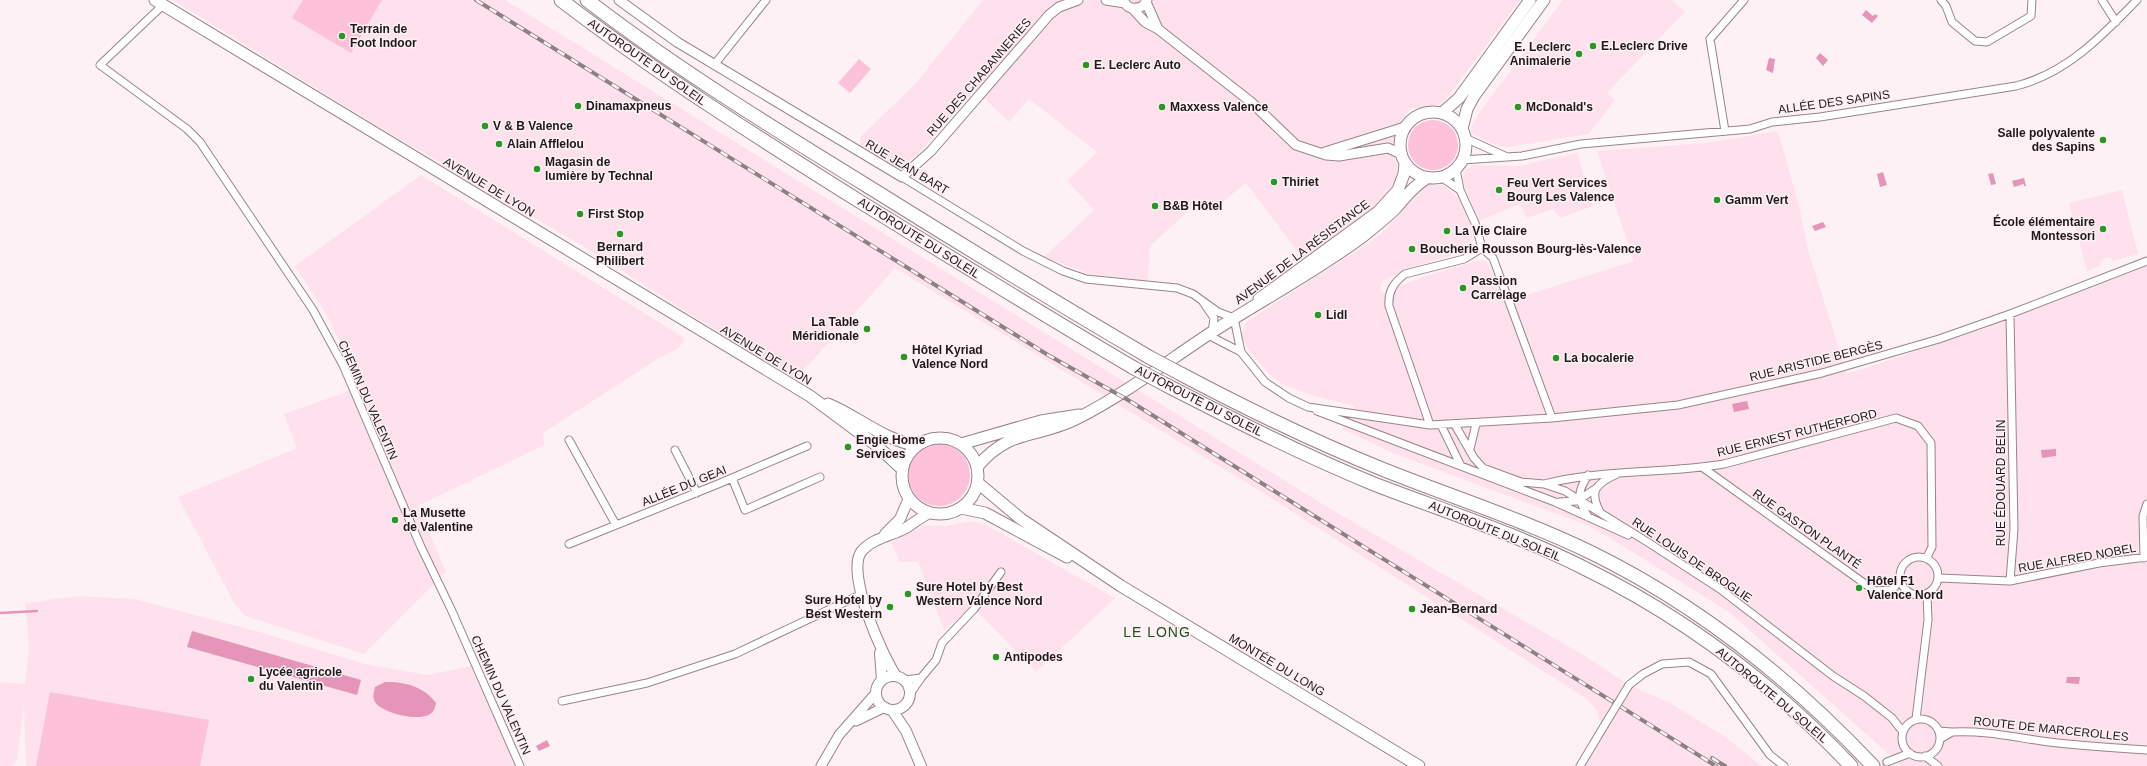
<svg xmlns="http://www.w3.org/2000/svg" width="2147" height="766" viewBox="0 0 2147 766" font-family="Arial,sans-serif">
<rect width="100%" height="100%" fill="#fef1f6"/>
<path fill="#fee1ec" d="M173,0H505L1334,511L1585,656L1629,685L1668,702L1724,736L1762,766H1585L1608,726L1602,728L1596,709L1587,699L1255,488L895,268L795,380L586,248L371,122Z
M983,0H1520L1447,98L1439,105L1410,109L1401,120L1392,154L1398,165L1396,179L1389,193L1361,219L1303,259L1246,183L1219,205L1197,203L1150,246L1148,281L1090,274L1044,257L1094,210L1067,181L1097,152L1029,99L1009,122L975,90L917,155L897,169L860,145L861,136L915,84Z
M1563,0H1672L1685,12L1607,93L1615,100L1589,134L1508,147L1498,146L1475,135L1471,132L1472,126L1479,113Z
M1778,131L1799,206L1808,250L1847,374L1983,329L2147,256V766H1902L1729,612L1592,527L1395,454L1342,429L1355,406L1314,396L1282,384L1268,373L1249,350L1241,336L1246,322L1369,243L1387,228L1424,187L1431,184L1445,186L1460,200L1470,225L1472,237L1470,244L1459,253L1406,269L1383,281L1380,288L1382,293L1423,277L1480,260L1485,261L1488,264L1504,302L1634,261L1597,151L1706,143Z
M1577,153L1593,206L1560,218L1553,209L1527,218L1520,204L1479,221L1462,180L1465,170L1475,165L1518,166Z
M421,175L683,337L684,341L679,348L656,360L543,433L544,445L418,506L446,572L364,654L245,616L234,603L178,497L297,448L284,414L343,393L360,385L328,317L295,266Z
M2122,190L2138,254L2113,261L2110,257L2101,260L2100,266L2087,271L2069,203Z
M971,521L984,524L1115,598L1036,672L972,606L944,630L918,562H900L891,542L925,525L946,526Z
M79,596L134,599L260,632L365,664L428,675L471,666L515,766H26L24,706L17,760L12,766H0V682L25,684L29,648L25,603Z"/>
<path fill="#fdc1da" d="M303,0H382L351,53L292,18Z
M859,59L871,69L850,93L838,83Z
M1408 145a25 25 0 1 1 50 0a25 25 0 1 1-50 0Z
M908 475a31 31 0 1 1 62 0a31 31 0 1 1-62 0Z
M50,692L209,720L200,766H36Z"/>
<path fill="#e595b7" d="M1866,10L1873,16L1875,14L1878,16L1872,23L1862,15Z
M1820,53L1828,60L1823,66L1816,58Z
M1769,58L1775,59L1773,73L1766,70Z
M1883,172L1887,185L1880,187L1877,174Z
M1993,173L1996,184L1991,185L1988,174Z
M2024,178L2026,186H2024V184L2014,187L2012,181Z
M1823,222L1826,227L1815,231L1812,226Z
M1747,401L1749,409L1734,412L1732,404Z
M2056,449V456L2042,458L2041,450Z
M192,631L361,680L357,695L187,647Z
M2067,677H2080L2079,684L2066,683Z
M385,682C404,681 425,687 436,703C435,707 434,712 430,714C418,722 382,713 375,702C372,697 374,692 375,687Z
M547,740L550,746L539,751L536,746Z"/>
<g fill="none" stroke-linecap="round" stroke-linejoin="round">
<path stroke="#e595b7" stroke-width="2.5" d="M0,613L37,611"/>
<path stroke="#ddd0d5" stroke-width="7" stroke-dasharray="7 3.5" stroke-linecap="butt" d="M1872,766L1887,762"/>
<g stroke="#97848b" stroke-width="9">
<path id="minor" d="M1941,0L1946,6L1952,22L1975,41L1987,42L2031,16L2032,0
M2102,0L2116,22
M163,5L100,65L187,129L200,142L313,310L343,365L421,547L451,609L520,766
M714,65L766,0
M1725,131L1710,39L1744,0
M1465,138L1505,156
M1462,160L1522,156L1581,144L1750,129L1772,122L1820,117L2016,86C2067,73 2102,36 2137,0
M1456,169L1460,190L1475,223L1482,248L1493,258L1552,418
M902,177L1023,251L1063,271L1086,279L1177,288L1193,294L1218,312L1234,318L1241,352
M1441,177L1460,190
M1203,302L1214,318L1212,333
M1208,335L1241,352L1265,382L1289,398L1308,407L1430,425L1552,418L1678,405L1822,373L1939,339L2010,314L2147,261
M1317,411L1555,502L1628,535
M1430,425L1389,306C1388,292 1393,283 1405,274L1464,259L1482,248
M1441,425L1461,466
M1455,425L1474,458L1483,468L1521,482L1544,484L1565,491L1649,543L1720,589L1833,676L1864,696L1892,718L1903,732
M569,440L616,525
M1470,449L1476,424
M675,450L697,493
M1702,467L1875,591L1892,590L1900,580
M732,478L745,510L820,477
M1544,484C1603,469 1664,474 1724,464L1896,418L1918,426L1931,443L1932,547L1927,557
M1559,502L1577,501L1595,489
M1600,512C1589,491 1595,484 1617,474
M1588,517C1578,498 1576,494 1588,475
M569,544L718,484L807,446
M1900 576a19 19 0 1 1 38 0a19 19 0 1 1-38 0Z
M2144,558L2143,516L2147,504
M1939,578L2010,581L2099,563L2147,557
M2010,581L2014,529L2010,314
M905,680L921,678
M1629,685L1643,674L1662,664L1689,662L1711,674L1770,755L1784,766
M910,694L921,678L936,660L942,643L974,609L1001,572
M562,701L647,683L735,654L862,594
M1916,719L1928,620L1927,594
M1902 738a19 19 0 1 1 38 0a19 19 0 1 1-38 0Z
M1939,731L1952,732L1940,739
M1952,732C1985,730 2018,738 2049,742C2082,746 2114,748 2147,750
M1925,756L1938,766
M1887,762L1910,753
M1580,766L1604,726"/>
</g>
<g stroke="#97848b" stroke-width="11">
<path id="tertiary" d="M619,0L677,42L902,177L931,151L1049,15L1059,7L1078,0
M1106,0L1125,3
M1123,0C1127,9 1134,10 1143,6L1147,0
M1146,2L1158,29
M1133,9L1145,22L1158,29L1251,102L1296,145L1326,155L1339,156L1388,148L1401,154
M1325,152L1405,127
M856,721L885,707
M821,766L839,735L876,693"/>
</g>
<g stroke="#97848b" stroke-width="12">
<path id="secondary" d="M885,534L900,519L909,498
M880,653L882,680
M896,676C882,655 846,574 861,552C871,539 890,536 904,529C913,524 920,517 930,513
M876 693a17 17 0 1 1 34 0a17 17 0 1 1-34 0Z
M892,710L906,731L921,766"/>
</g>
<g stroke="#97848b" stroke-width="13">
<path id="primary" d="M155,0L810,396L876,445L902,469
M1400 145a33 33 0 1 1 66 0a33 33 0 1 1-66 0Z
M1442,113L1459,98L1530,0
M1462,129L1467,109L1474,96L1544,0
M1259,299L1378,212L1398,190L1404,174L1405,163
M828,404C858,416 885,442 918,445
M902 476a38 38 0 1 1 76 0a38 38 0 1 1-76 0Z
M961,444L1041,421L1079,415
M977,467C1010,427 1038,439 1078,418C1125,394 1168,361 1212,332C1262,300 1315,272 1362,237C1373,228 1385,219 1395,209C1405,198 1413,186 1427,178
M978,483L1021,519L1121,586L1419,766
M961,508L985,513L1067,557"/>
</g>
<g stroke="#97848b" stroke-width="15">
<path id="motorway" d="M561,0C656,73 757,137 859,201C950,257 1042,314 1134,368
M587,0C677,69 773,128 869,187C962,245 1055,302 1149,357
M1181,374C1247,409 1313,441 1382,469C1452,497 1524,520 1592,553C1698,605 1792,680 1873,766
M1166,385C1234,420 1303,455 1374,484C1444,511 1517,534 1584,568C1684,617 1774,685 1851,766"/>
</g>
<use href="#minor" stroke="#fff" stroke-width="7"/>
<use href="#tertiary" stroke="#fff" stroke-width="9"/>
<use href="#secondary" stroke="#fff" stroke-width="10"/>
<use href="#primary" stroke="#fff" stroke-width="11"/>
<use href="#motorway" stroke="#fff" stroke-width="13"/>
<g stroke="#8b8185" stroke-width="4">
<path id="rail" d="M476,0L1048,355L1128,400L1716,766
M1712,758L1725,766"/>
</g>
<use href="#rail" stroke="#fef1f6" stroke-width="2.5" stroke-dasharray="8" stroke-linecap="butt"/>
<g stroke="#97848b" stroke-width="9" stroke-linecap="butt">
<path id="minor-bridge" d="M1604,726L1629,685"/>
</g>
<g stroke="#97848b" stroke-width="15" stroke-linecap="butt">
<path id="motorway-bridge" d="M1149,357L1181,374
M1134,368L1166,385"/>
</g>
<use href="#minor-bridge" stroke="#fff" stroke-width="7"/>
<use href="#motorway-bridge" stroke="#fff" stroke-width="13"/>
</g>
<g fill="#289724" stroke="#fef1f6" stroke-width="1.5">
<circle cx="342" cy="36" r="4"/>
<circle cx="1593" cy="46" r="4"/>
<circle cx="1579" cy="54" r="4"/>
<circle cx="1086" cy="65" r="4"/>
<circle cx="578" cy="106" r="4"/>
<circle cx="1162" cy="107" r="4"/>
<circle cx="1518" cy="107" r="4"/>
<circle cx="485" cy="126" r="4"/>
<circle cx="2103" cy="140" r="4"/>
<circle cx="499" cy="144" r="4"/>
<circle cx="537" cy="169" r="4"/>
<circle cx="1274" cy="182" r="4"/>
<circle cx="1499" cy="190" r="4"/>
<circle cx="1717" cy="200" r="4"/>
<circle cx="1155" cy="206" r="4"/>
<circle cx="580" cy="214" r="4"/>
<circle cx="2103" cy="229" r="4"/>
<circle cx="1447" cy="231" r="4"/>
<circle cx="620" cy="234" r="4"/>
<circle cx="1412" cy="249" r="4"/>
<circle cx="1463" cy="288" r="4"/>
<circle cx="1318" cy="315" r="4"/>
<circle cx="867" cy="329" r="4"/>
<circle cx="904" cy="357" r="4"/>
<circle cx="1556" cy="358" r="4"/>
<circle cx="848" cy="447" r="4"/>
<circle cx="395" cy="520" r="4"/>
<circle cx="1859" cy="588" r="4"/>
<circle cx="908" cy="594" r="4"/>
<circle cx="890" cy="607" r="4"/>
<circle cx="1412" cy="609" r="4"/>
<circle cx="996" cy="657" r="4"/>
<circle cx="251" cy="679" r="4"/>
</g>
<g text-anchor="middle" stroke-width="3" stroke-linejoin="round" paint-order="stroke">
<g font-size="12" font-weight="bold" fill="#1f181b" stroke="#fef1f6" text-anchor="start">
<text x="350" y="33">Terrain de<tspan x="350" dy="14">Foot Indoor</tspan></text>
<text x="1601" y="50">E.Leclerc Drive</text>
<text x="1571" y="51" text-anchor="end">E. Leclerc<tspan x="1571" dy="14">Animalerie</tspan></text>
<text x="1094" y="69">E. Leclerc Auto</text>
<text x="586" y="110">Dinamaxpneus</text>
<text x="1170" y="111">Maxxess Valence</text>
<text x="1526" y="111">McDonald's</text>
<text x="493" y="130">V &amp; B Valence</text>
<text x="2095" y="137" text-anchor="end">Salle polyvalente<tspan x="2095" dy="14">des Sapins</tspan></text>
<text x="507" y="148">Alain Afflelou</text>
<text x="545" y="166">Magasin de<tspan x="545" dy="14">lumière by Technal</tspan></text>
<text x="1282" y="186">Thiriet</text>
<text x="1507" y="187">Feu Vert Services<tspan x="1507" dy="14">Bourg Les Valence</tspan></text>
<text x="1725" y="204">Gamm Vert</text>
<text x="1163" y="210">B&amp;B Hôtel</text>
<text x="588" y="218">First Stop</text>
<text x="2095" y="226" text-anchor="end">École élémentaire<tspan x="2095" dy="14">Montessori</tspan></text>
<text x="1455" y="235">La Vie Claire</text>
<text x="620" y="251" text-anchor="middle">Bernard<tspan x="620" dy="14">Philibert</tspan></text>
<text x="1420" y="253">Boucherie Rousson Bourg-lès-Valence</text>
<text x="1471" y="285">Passion<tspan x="1471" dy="14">Carrelage</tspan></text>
<text x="1326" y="319">Lidl</text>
<text x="859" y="326" text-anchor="end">La Table<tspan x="859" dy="14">Méridionale</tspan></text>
<text x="912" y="354">Hôtel Kyriad<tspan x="912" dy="14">Valence Nord</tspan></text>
<text x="1564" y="362">La bocalerie</text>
<text x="856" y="444">Engie Home<tspan x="856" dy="14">Services</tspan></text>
<text x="403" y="517">La Musette<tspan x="403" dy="14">de Valentine</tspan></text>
<text x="1867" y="585">Hôtel F1<tspan x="1867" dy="14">Valence Nord</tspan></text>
<text x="916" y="591">Sure Hotel by Best<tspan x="916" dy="14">Western Valence Nord</tspan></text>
<text x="882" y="604" text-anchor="end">Sure Hotel by<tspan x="882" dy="14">Best Western</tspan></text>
<text x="1420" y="613">Jean-Bernard</text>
<text x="1004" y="661">Antipodes</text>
<text x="259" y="676">Lycée agricole<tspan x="259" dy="14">du Valentin</tspan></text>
</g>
<g font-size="12" fill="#1f181b" stroke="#fef1f6">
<text transform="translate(647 62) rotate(35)" y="4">AUTOROUTE DU SOLEIL</text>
<text transform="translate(979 77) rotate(-49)" y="4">RUE DES CHABANNERIES</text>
<text transform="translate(1834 102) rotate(-8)" y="4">ALLÉE DES SAPINS</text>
<text transform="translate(907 167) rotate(31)" y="4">RUE JEAN BART</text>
<text transform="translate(489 187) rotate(31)" y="4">AVENUE DE LYON</text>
<text transform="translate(919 238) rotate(32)" y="4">AUTOROUTE DU SOLEIL</text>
<text transform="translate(1302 252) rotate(-37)" y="4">AVENUE DE LA RÉSISTANCE</text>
<text transform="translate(766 355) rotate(31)" y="4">AVENUE DE LYON</text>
<text transform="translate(1816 361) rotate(-14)" y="4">RUE ARISTIDE BERGÈS</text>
<text transform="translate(368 400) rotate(66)" y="4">CHEMIN DU VALENTIN</text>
<text transform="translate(1199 401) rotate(27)" y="4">AUTOROUTE DU SOLEIL</text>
<text transform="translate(1797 433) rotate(-14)" y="4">RUE ERNEST RUTHERFORD</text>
<text transform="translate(2001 483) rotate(-90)" y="4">RUE ÉDOUARD BELIN</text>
<text transform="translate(684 486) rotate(-22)" y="4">ALLÉE DU GEAI</text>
<text transform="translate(1807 529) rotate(35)" y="4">RUE GASTON PLANTÉ</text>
<text transform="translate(1495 531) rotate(22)" y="4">AUTOROUTE DU SOLEIL</text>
<text transform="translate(2077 558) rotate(-10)" y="4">RUE ALFRED NOBEL</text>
<text transform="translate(1692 560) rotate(34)" y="4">RUE LOUIS DE BROGLIE</text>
<text transform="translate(1277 665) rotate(31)" y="4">MONTÉE DU LONG</text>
<text transform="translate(501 695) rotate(66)" y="4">CHEMIN DU VALENTIN</text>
<text transform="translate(1772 695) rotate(40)" y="4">AUTOROUTE DU SOLEIL</text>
<text transform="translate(2051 729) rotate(6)" y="4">ROUTE DE MARCEROLLES</text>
</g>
<g font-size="14" letter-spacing="1" fill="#1e511b" stroke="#fef1f6">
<text x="1157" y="637">LE LONG</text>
</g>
</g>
</svg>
